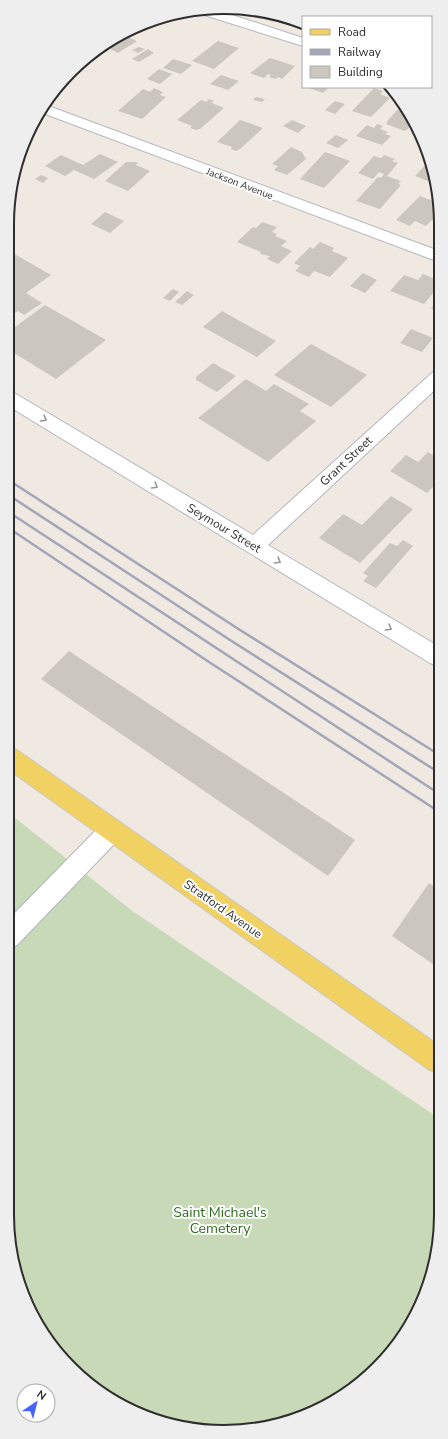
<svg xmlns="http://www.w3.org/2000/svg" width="448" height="1439" viewBox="0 0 448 1439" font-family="'Nunito Sans',sans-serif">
<rect width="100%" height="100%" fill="#efe9e1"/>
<path fill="#c8d9b8" d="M9,813L131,910L437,1117V1258L405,1335L345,1395L280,1425L196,1430L128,1410L61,1358L23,1298L7,1215Z"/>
<path fill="#cbc7bf" d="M123,35L137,41L118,53L103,45Z
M218,41L239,48L214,69L192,61Z
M139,47L145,49L138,53L132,50Z
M148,49L154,53L139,62L132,59Z
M270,58L295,66L282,79L278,77L276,79L269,77L271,75L268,74L264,78L250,73Z
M173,59L192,65L181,74L163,68Z
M159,69L172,74L160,84L147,79Z
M221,75L239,81L228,90L210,84Z
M306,87H329L323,93Z
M154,88L163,92L160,95L166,97L142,119L118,111L143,89L150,92Z
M374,88L383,91L380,94L390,98L371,117L352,111Z
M256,97L265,99L262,102L253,100Z
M209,99L214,101L212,103L224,108L200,129L196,130L190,128L192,126L177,120L201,100L206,102Z
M335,101L345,104L335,114L325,110Z
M402,105L415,123L405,131L386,124L389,119Z
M240,120L263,128L240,149L236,151L231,149L232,147L217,142Z
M292,120L306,126L298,133L283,126Z
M377,124L383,126L380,129L388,132L385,134L391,136L382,145L356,136L367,125L374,128Z
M336,135L348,140L338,148L326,143Z
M291,147L302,152L306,159L287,175L274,170L278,166L272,164Z
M325,152L350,161L324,188L300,179Z
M100,154L118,162L94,179L74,170L65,176L45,166L61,155L83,165Z
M384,155L395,159L392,161L398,163L387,176L401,181L398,184L401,185L380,209L356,201L378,177L381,178L384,174L379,172L373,179L358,173L374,156L381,158Z
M126,162H135L138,163L136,165L150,171L128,191L105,181Z
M428,162L429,163L435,181L433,183L415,176Z
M41,175L48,178L43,183L35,179Z
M420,196L435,202L439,198V213L426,226L415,221L410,226L396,220Z
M105,212L124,221L110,233L91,224Z
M262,222L277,227L272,232L277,234L275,236L287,241L281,246L292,251L278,264L267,259L270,256L260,254L261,252L237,242L253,227L256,228Z
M320,242L334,248L332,251L348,258L330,277L314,271L309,277L295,271L300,266L294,263L310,247L313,249Z
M11,252L51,275L26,293L42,303L24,315L18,311L11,316Z
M363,273L377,280L365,293L350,286Z
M423,274L439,281V286L424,304L390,291L404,275L418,280Z
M173,289L179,292L170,301L163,298Z
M187,291L194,295L182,305L175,302Z
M439,298V315L436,314L439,311L431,308Z
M45,305L106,340L56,379L11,351V330Z
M222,311L276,341L257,357L203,327Z
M411,329L433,338L422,352L400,343Z
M311,344L367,375L331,407L274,375Z
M213,363L236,376L217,392L196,380V377Z
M246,379L266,391L274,384L309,404L300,411L316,421L268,462L198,418Z
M428,452L439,459L438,482L427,493L390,471L406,455L418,462Z
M391,496L413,509L360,563L319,538L343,514L362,525Z
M403,540L413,546L376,588L363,581L368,576L363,573L390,543L397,546Z
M69,651L355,840L328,876L41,679Z
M429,883L438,889L437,967L392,936Z"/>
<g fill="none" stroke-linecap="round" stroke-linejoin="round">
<g stroke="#b4b7c1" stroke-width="2">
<path id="minor" d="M199,11H220L303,38V46L201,14Z
M43,104L439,251V262L40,112Z
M439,370V386L268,545L438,646V666L430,663L10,407V392L16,394L253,535L433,372Z
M112,819L120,822L124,830L120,838L17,945L8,949V920L104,822Z"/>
</g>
<g stroke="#c9c9c9" stroke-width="2">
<path id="major" d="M9,747L17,750L437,1044V1073L428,1069L9,770Z"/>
</g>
<use href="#minor" fill="#fff" fill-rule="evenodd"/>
<use href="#major" fill="#f2d163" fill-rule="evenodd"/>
<path stroke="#a3a6b8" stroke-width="2.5" d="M10,481L240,630L438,754
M10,496L230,640L438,772
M10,513L438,793
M10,529L209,662L438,811"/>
</g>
<defs><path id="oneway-chevron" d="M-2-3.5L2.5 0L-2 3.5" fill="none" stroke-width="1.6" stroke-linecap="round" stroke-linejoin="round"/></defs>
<g stroke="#969696">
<use href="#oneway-chevron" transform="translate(44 419) rotate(31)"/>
<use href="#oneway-chevron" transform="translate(155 486) rotate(31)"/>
<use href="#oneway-chevron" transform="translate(278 561) rotate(31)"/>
<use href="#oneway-chevron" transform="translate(389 628) rotate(31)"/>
</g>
<g text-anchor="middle" stroke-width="4" stroke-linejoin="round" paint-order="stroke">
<g font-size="10" fill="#2e2e2e" stroke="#fff">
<text transform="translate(240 183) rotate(21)" y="4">Jackson Avenue</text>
</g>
<g font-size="12" fill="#2e2e2e" stroke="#fff">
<text transform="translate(346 461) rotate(-43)" y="4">Grant Street</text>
<text transform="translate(224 528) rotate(31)" y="4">Seymour Street</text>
<text transform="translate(223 909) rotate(35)" y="4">Stratford Avenue</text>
</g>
<g font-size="14" fill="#2c6e1b" stroke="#fff">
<text x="220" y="1217">Saint Michael's<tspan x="220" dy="16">Cemetery</tspan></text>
</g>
</g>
<path d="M0 0H448V1439H0ZM224 14H224A210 210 0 0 1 434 224V1215A210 210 0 0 1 224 1425H224A210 210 0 0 1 14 1215V224A210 210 0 0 1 224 14Z" fill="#eee" fill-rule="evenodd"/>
<path fill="none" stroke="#2e2e2e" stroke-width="2" d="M224 14H224A210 210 0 0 1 434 224V1215A210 210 0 0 1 224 1425H224A210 210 0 0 1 14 1215V224A210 210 0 0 1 224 14Z"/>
<rect x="302" y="16" width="130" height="72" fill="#ffffff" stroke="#ababab"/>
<rect x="310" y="29" width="20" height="6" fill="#f2d163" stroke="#ababab"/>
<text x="338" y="36" font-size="12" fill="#2e2e2e">Road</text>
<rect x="310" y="49" width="20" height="6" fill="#a3a6b8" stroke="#ababab"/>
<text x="338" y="56" font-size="12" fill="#2e2e2e">Railway</text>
<rect x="310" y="66" width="20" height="12" fill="#cbc7bf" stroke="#ababab"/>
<text x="338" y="76" font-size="12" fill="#2e2e2e">Building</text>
<g transform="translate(36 1403) rotate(35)"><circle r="19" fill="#ffffff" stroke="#ababab"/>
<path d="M0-3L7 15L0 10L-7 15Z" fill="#4264fb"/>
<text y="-6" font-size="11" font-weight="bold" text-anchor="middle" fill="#2e2e2e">N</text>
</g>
</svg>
